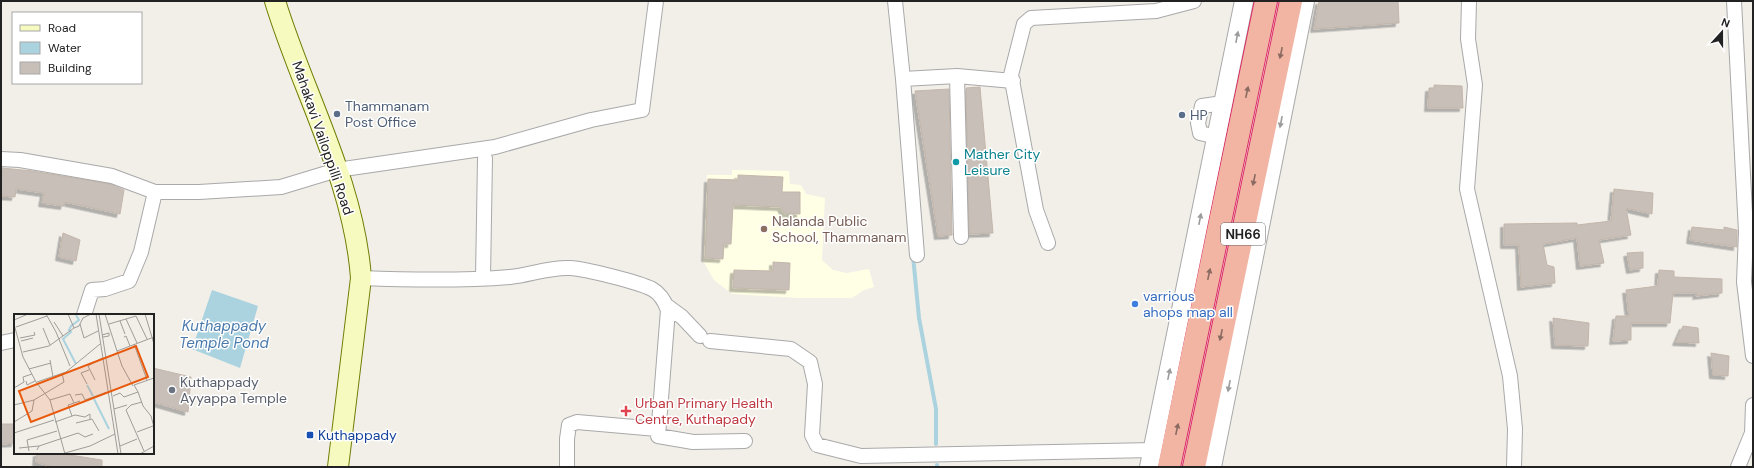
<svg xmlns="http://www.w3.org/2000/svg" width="1754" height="468" viewBox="0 0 1754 468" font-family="'DM Sans',sans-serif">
<defs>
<filter id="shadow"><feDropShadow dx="-3.5" dy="3.5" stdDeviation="0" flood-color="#0004"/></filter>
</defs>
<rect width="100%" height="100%" fill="#f2efe9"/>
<path fill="#ffffe5" d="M732,170L789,171L790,184L801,185L806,194L825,198L822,260L833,270L847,273L869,269L874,287L864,290L852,298H798L732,294L714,280L703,261L707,175H732Z"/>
<path fill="#aad3df" d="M212,290L258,306L240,368L192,349Z"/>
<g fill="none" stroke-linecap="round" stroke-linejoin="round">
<path stroke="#aad3df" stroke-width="4" d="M913,256L919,318L936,409V444
M937,467V465"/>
</g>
<path fill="#c7bfb8" stroke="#c4b6ab" filter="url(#shadow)" d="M1319,1H1398L1399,23L1314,29Z
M1434,85L1462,86L1463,108H1428L1429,88H1434Z
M980,87L993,233L969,234L966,88Z
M949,89L952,235L938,236L915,91Z
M2,168L32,171L110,184L124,190L120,214L65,202L64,206L42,203L44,193L16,189L15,197L1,196Z
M738,175L783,177L782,192H800V214L784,213L781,207L733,205L731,244H724L723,259L705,258L708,179L738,180Z
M1614,189L1653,193L1652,214L1626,208L1631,235L1599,240L1604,263L1580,266L1577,238L1543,244L1547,265L1554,267L1555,283L1521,287L1519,245H1504V224L1577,223V225L1611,221Z
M1692,227L1724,230V227L1737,230V247L1690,240Z
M63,233L80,240L76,261L59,257Z
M1643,252V268L1630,270L1627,253Z
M773,262L790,263L789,290L733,288L734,270L773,271Z
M1659,270L1674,271V277L1722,279V293L1696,296L1697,293H1673L1670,323H1631V340L1613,341L1616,316H1629L1626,290L1658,286Z
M1553,318L1589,323L1588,346L1555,345Z
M1683,326L1698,328L1699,343L1676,342Z
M1711,353L1729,356L1728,376L1713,375Z
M153,368L191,377L188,412L153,402Z
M1,424H15V443L1,444Z
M37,453H57L102,460V467H53L36,462Z"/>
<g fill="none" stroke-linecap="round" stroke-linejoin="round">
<g stroke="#a9a9a9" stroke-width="16">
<path id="minor" d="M895,1L903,79
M1469,1L1468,39L1475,85L1467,189L1510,376L1515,429L1514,467
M1734,1L1746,232L1744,282L1753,356
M957,76L961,237
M1217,137L1200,133L1198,123L1202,106L1223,103
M1,159L20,160L112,176L155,192
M1048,243L1036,210L1011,75L1024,24L1031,18L1156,11L1194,1
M917,255L903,79L957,76L1013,81
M361,278C411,280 460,281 510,277C530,275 549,267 570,268C586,269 638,282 652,289C661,294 665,302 668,310L658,436L693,442L745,441
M483,278L485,158
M667,306L682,317L700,336
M84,315L92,290L105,289L129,281L141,252L155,192H199L281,187L337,170L495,147L591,120L642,110L656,1
M710,341L791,349L810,362L815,384L812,435L817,445L861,456L1153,450
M1,343L15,340
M567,467V439L569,425L577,422L657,429
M1738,467L1752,433L1753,405"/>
</g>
<g stroke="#a9a9a9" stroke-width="20">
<path id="tertiary" d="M1149,467L1244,1
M1212,467L1305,1"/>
</g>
<g stroke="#707d05" stroke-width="22">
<path id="secondary" d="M275,1C303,93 354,181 361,278L338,467"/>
</g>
<g stroke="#dc2a67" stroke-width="24">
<path id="trunk" d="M1169,467L1266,1
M1194,467L1291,1"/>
</g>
<use href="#minor" stroke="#fff" stroke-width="14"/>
<use href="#tertiary" stroke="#fff" stroke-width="18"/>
<use href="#secondary" stroke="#f7fabf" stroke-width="20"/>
<use href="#trunk" stroke="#f2b4a3" stroke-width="22"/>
</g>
<defs><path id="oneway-solid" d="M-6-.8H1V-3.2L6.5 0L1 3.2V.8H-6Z"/></defs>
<g fill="#9c9c9c">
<use href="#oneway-solid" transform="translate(1237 37) rotate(-79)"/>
<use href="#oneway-solid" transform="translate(1281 122) rotate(101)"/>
<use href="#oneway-solid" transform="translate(1200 219) rotate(-79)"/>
<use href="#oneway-solid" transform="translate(1169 374) rotate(-78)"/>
<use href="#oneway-solid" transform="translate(1229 386) rotate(101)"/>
</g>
<g fill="#8a6b62">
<use href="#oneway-solid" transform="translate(1281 53) rotate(102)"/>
<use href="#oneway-solid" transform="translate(1247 92) rotate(-78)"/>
<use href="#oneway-solid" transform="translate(1254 180) rotate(102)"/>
<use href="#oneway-solid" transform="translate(1209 274) rotate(-78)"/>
<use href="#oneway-solid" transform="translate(1221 335) rotate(102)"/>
<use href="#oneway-solid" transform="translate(1177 429) rotate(-78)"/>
</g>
<g fill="#5c6f8a" stroke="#fff" stroke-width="1.5">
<circle cx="337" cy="114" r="4"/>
<circle cx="1182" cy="115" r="4"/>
</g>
<circle fill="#0f9aa8" stroke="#fff" stroke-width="1.5" cx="956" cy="162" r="4"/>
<circle fill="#8d6e63" stroke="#fff" stroke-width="1.5" cx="764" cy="229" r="4"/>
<circle fill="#3f7fe0" stroke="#fff" stroke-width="1.5" cx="1135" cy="304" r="4"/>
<circle fill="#6b7280" stroke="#fff" stroke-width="1.5" cx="172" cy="390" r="4"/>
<path fill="#e0444e" stroke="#fff" stroke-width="1.5" d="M624 405h4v4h4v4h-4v4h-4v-4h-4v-4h4z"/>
<rect fill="#1a4fb4" stroke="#fff" stroke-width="1.5" x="306" y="431" width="8" height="8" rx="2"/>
<g text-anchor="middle" stroke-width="3" stroke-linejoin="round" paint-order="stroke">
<rect fill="#fff" stroke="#646464" stroke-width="1" x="1221" y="223" width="44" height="22" rx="3"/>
<g font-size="13" font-weight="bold" fill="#222">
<text x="1243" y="239">NH66</text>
</g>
<g font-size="14" fill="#4e5e75" stroke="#fff" text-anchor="start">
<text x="345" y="111">Thammanam<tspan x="345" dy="16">Post Office</tspan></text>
<text x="1190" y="120">HP</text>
</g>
<g font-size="14" fill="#222" stroke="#fff">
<text transform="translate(323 138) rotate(71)" y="5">Mahakavi Vailoppilli Road</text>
</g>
<g font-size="14" fill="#0d838f" stroke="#fff" text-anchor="start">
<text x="964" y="159">Mather City<tspan x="964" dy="16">Leisure</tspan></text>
</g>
<g font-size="14" fill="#785e54" stroke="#fff" text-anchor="start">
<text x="772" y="226">Nalanda Public<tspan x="772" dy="16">School, Thammanam</tspan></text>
</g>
<g font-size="14" fill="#366cbe" stroke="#fff" text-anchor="start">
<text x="1143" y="301">varrious<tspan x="1143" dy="16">ahops map all</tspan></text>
</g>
<g font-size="14" fill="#5b616d" stroke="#fff" text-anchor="start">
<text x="180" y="387">Kuthappady<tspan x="180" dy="16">Ayyappa Temple</tspan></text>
</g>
<g font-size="14" fill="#be3a42" stroke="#fff" text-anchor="start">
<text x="635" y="408">Urban Primary Health<tspan x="635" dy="16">Centre, Kuthapady</tspan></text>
</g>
<g font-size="14" fill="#164399" stroke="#fff" text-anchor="start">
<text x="318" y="440">Kuthappady</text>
</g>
<g font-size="15" font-style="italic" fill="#4a7aab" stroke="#fff">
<text x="224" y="331">Kuthappady<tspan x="224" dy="17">Temple Pond</tspan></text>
</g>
</g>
<g transform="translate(14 314)">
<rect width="140" height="140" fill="#f2efe9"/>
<path fill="none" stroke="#aad3df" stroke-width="2" d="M62,50L49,25L57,18L55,16L57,12L65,6L62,1M73,71L79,82M80,85L95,115"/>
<path fill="none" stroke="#9f9d99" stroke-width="1" d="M32,0L42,18L56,52M54,0L60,14L65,12L69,4L77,0M82,0L104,140M85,0L107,140M91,0L103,37L140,23M131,0L140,30M112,5L123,29M0,6L14,0M106,7L111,20M40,8L49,22M0,10L9,43L22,68L36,86L51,140M66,10L70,24L84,17M95,10L122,2L133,25M2,13L33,2M29,14L36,31M88,21L95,19V22L89,23M110,23L112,22L116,32M6,24L21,21L20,18M7,27L19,24M120,30L133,66M103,37L108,52L119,72M9,38L35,32L60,14M36,46L39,63M15,55L37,49M81,66L74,52L88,44M12,67L13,71L21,67M23,68L52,58L86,30M73,70L67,59L75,56M0,74L10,68L9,63L18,60M124,78L129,92L137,102L140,113M61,81L68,80L71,86L93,78M99,82L106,79L110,83L124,78L120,71L140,64M36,86L56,80L60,89L66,87M128,88L117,91L112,96L130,137M0,91L20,86M100,95L113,91M58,102L54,91L60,89M0,108L18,97L20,86L50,68L48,59M41,108L61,101L71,103L76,100V105M62,109L78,105L85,117M123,118L139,112M0,119L40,106M106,132L123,125M5,134L25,132M23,136L25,132L64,119L71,123L79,120M15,137L13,126L43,117M51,139L76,132L101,120M126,140L140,132"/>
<path fill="#e8590c" fill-opacity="0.15" stroke="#e8590c" stroke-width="2" d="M122,32L134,63L17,108L5,77Z"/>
<rect width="140" height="140" fill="none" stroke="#222" stroke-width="2"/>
</g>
<rect width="1754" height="468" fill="none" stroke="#222222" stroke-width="4"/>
<rect x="12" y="12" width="130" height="72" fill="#ffffff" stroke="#a7a7a7"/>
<rect x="20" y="25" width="20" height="6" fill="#f7fabf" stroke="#a7a7a7"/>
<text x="48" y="32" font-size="12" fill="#222222">Road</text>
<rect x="20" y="42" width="20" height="12" fill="#aad3df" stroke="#a7a7a7"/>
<text x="48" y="52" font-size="12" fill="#222222">Water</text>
<rect x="20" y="62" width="20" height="12" fill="#c7bfb8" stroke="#a7a7a7"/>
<text x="48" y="72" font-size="12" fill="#222222">Building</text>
<g transform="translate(1722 32) rotate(21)" stroke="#ffffff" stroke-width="3" paint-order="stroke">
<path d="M0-3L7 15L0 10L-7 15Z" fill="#222222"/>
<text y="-6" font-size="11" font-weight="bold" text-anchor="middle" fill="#222222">N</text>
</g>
</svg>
